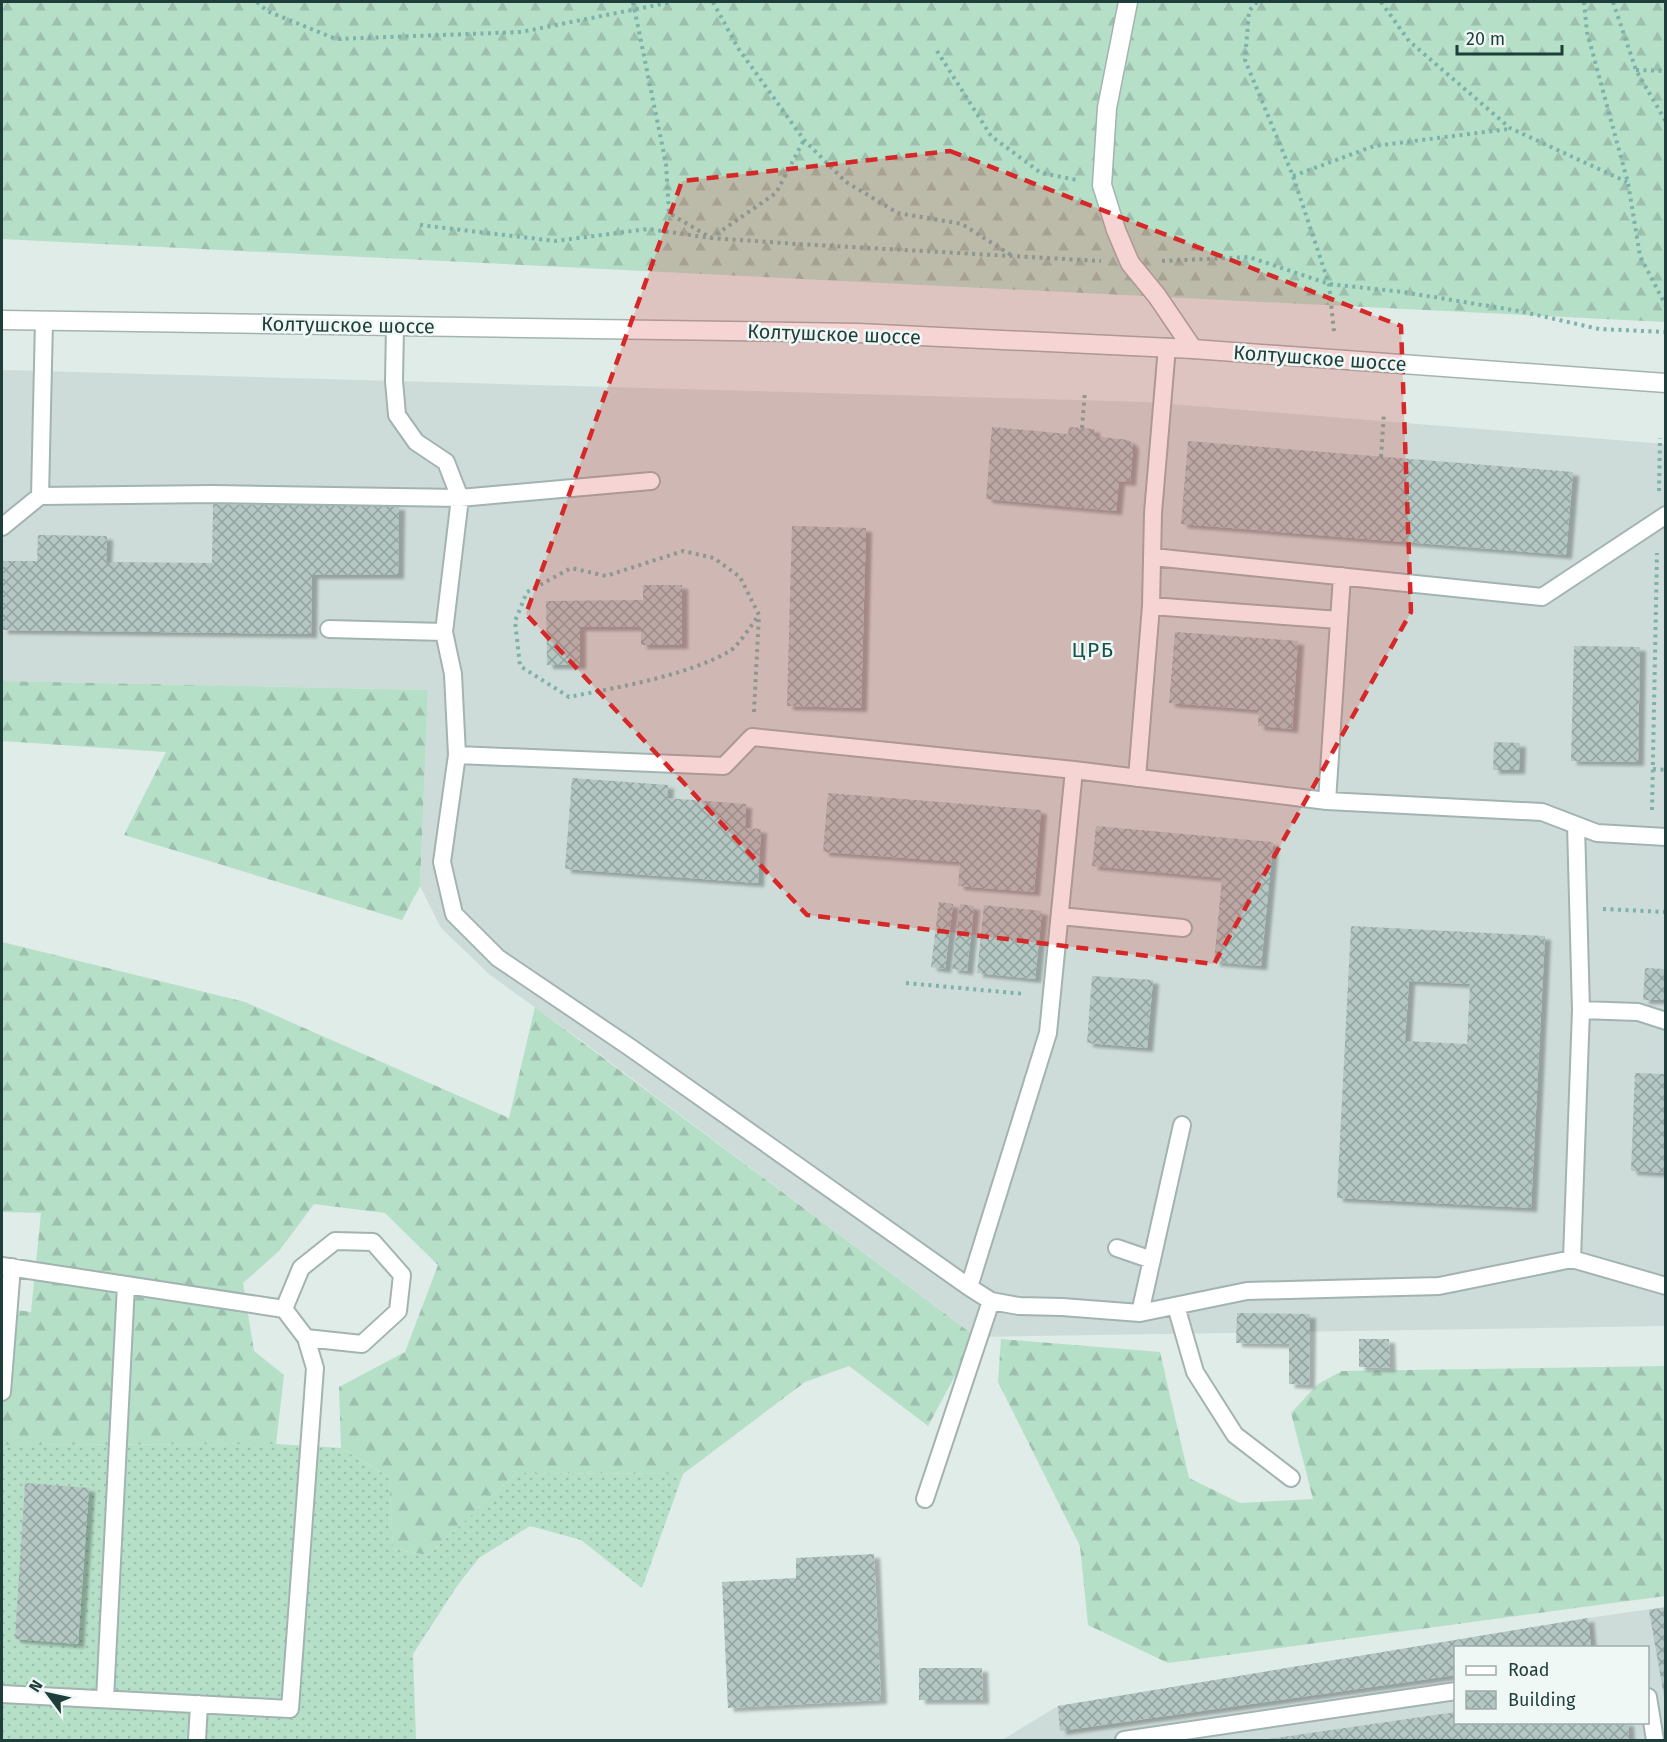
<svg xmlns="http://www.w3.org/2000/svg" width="1667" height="1742" viewBox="0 0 1667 1742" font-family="'Fira Sans',sans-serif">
<defs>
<pattern id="grass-dots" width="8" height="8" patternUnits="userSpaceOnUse" patternTransform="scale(1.5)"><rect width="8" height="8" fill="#b6dfc8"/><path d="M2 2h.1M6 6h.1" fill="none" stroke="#9cc0ad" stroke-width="1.8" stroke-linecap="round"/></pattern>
<pattern id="forest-firs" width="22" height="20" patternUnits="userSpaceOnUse" patternTransform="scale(1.5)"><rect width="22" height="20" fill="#b6dfc8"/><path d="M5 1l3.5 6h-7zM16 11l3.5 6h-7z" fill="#9cc0ad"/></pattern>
<pattern id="building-cross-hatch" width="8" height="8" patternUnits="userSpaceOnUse" patternTransform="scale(1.5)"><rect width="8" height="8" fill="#b4c7c2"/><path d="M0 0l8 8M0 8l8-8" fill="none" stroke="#92a39f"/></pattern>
<filter id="shadow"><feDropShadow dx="6" dy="4" stdDeviation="1.5" flood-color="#0004"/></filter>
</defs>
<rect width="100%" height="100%" fill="#dfece8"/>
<path fill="#cddcd8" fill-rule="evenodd" d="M2,370L1146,402L1665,444V1326L976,1337L578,1038L490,975L441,928L420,886L428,690L2,681Z
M1665,1607V1740H1002L1058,1706L1588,1618ZM1456,1648H1648V1722H1456Z"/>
<path fill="url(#grass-dots)" d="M276,1444L341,1448L389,1477L393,1549L428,1555L517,1473L683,1474L642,1588L581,1540L530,1526L479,1558L457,1586L413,1654L416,1740H2V1445Z"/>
<path fill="url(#forest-firs)" d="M2,2H1665V322L2,239Z
M2,681L428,690L420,886L402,920L124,835L166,752L2,741Z
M2,942L245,1002L509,1118L535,1007L976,1337L928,1426L849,1366L805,1382L683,1474L517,1473L428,1555L393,1549L389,1477L341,1448L339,1387L405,1352L438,1265L385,1213L314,1204L279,1251L243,1283L254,1351L284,1375L276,1444L2,1445V1308L31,1312L41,1213L2,1212Z
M1001,1339L1160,1352L1189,1478L1240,1503L1313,1499L1291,1413L1318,1384L1342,1371L1665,1366V1596L1168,1663L1088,1625L1080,1546L998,1382Z"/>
<path fill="url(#building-cross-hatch)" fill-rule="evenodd" filter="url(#shadow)" d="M992,427L1068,434L1069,427L1094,429V436L1128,440L1131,442L1133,446L1130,482L1119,481L1116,511L986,499Z
M1188,441L1573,472L1566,555L1181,524Z
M213,504L399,506L398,575H312L311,634L2,630V561H37L38,535L107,536L106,562L212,563Z
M792,526L866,528L861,708L787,706Z
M643,585H682V645H641V627H580V665H547L546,601L643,600Z
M1175,632L1298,641L1292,729L1258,726L1259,710L1169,703Z
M1574,646L1640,647L1638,762L1571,761Z
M1494,742L1520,743L1519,770H1493Z
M572,778L668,785L667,798L746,804L745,828L761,829L758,883L565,869Z
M828,793L1041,810L1034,892L958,886L960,862L823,852Z
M1096,826L1273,842L1261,966L1214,962L1222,878L1092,866Z
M939,902L953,904L945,969L931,967Z
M960,904L974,906L967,971L952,969Z
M984,905L1042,911L1035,979L977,973Z
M1351,926L1545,936L1531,1208L1337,1198ZM1409,981L1470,984L1467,1044L1405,1041Z
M1645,968L1666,969V1000H1643Z
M1092,976L1153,980L1147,1048L1087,1043Z
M1635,1073L1666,1074V1173L1631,1171Z
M1237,1313L1310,1314L1309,1385L1289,1384V1344L1236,1343Z
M1359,1339H1389L1390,1368L1359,1367Z
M25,1483L89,1488L78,1644L15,1639Z
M874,1554L881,1700L728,1708L722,1582L796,1578V1558Z
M1666,1607V1697H1664L1649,1610Z
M1588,1618L1591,1648H1456V1675L1060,1731L1058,1706Z
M919,1668H982L983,1700H919Z
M1456,1712V1722H1628L1629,1740H1262Z"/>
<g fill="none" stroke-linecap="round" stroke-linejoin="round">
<g stroke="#a2b4b1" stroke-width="20">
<path id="service" d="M44,321L40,496L213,494L460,498L651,481
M395,326L394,381L397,415L416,442L446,462L460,498L444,632L453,674L457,755L724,766L752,737L1074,770L1327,801L1542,812L1597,833L1666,837
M2,527L40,496
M1153,557L1542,597L1666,515
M1151,606L1339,620
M329,629L444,632
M457,755L442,862L454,914L498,958L631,1048L969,1287
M1074,770L1048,1033L969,1287L991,1301L1019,1306L1062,1307L1140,1313L1247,1291L1439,1286L1572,1259L1666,1286
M1137,778L1151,606L1153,513L1167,347
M1327,801L1342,576
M1576,825L1581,1010L1638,1012L1666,1021
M1060,916L1183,928
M1117,1248L1152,1260
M1572,1259L1581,1010
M2,1266L284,1309L306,1338L315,1368L290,1709L2,1694
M1176,1306L1195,1372L1235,1435L1291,1478
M284,1309L301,1268L335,1241L373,1242L402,1275L398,1311L362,1344L306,1338
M1140,1313L1182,1125
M2,1392L12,1267
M925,1499L991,1301
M1648,1697L1655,1740
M105,1699L126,1285
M197,1740L199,1704
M1124,1740L1456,1691"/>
</g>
<g stroke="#a2b4b1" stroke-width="21">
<path id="minor" d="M1128,2L1107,108L1102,185L1116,230L1130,263L1157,296L1193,349"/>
</g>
<g stroke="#a2b4b1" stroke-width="21">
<path id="tertiary" d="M2,320L858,333L1193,349L1666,383"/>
</g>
<path stroke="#7db2ab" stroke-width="4" stroke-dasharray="3 4.5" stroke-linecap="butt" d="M257,2L267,11L336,39L521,32L672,2
M633,2L666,164L669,213L711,238L776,193L804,140
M713,2L738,48L804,140L846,182L898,213L962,224L1011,255
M1257,2L1249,11L1245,60L1293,176L1329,284L1334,332
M1381,2L1409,41L1510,128L1627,182
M1584,2L1587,32L1628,183L1640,256L1666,306
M1613,2L1636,70L1666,122
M937,51L991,136L1041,173L1077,180
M1636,70L1666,71
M1293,176L1374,146L1509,129
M420,225L555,241L648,229L711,238L797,244L1101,261
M1162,261L1249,257L1329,284L1403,292L1519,311L1599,329L1666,332
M1082,428L1085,391
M1381,457L1384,413
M1659,491L1660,438
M754,712L759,615L740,577L714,558L683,551L606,576L571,568L527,592L515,621L520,666L569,697C619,687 686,676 730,651C739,645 752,624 759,615
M1653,769L1666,770
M1652,810L1657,553
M1603,909L1666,912
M906,983L1025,994"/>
<use href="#service" stroke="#fff" stroke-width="16"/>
<use href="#minor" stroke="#fff" stroke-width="18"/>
<use href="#tertiary" stroke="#fff" stroke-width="18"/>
</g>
<path fill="#d62828" fill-opacity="0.2" stroke="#d62828" stroke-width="4.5" stroke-dasharray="12 8" stroke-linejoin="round" d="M950,151L1401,326L1411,612L1214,964L807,915L526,614L682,181Z"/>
<g text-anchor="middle" stroke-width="5" stroke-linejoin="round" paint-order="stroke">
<g font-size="20" fill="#1f3d3b" stroke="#f0f8f5">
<text transform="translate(348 325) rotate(1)" y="7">Колтушское шоссе</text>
<text transform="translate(834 334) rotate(2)" y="7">Колтушское шоссе</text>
<text transform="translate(1320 358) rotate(4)" y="7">Колтушское шоссе</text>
</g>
<g font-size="21" letter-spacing="1.5" fill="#19514d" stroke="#f0f8f5">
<text x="1093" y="657">ЦРБ</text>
</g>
</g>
<rect width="1667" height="1742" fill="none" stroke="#1f3d3b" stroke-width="6"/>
<rect x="1454" y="1646" width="195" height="78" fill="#f0f8f5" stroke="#9cadab" stroke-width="1.5"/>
<rect x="1466" y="1666" width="30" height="9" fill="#ffffff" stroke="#9cadab" stroke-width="1.5"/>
<text x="1508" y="1676" font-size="18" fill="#1f3d3b">Road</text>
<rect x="1466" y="1691" width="30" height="18" fill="url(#building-cross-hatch)" stroke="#9cadab" stroke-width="1.5"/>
<text x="1508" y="1706" font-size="18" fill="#1f3d3b">Building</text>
<g transform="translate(48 1694) rotate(303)" stroke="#f0f8f5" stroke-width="4.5" paint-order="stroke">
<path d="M0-4.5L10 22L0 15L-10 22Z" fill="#1f3d3b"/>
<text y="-9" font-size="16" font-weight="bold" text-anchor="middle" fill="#1f3d3b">N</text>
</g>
<path d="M1457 45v9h105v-9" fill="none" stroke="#1f3d3b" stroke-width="3"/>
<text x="1466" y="45" font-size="18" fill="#1f3d3b" stroke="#f0f8f5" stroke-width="4.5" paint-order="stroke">20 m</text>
</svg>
